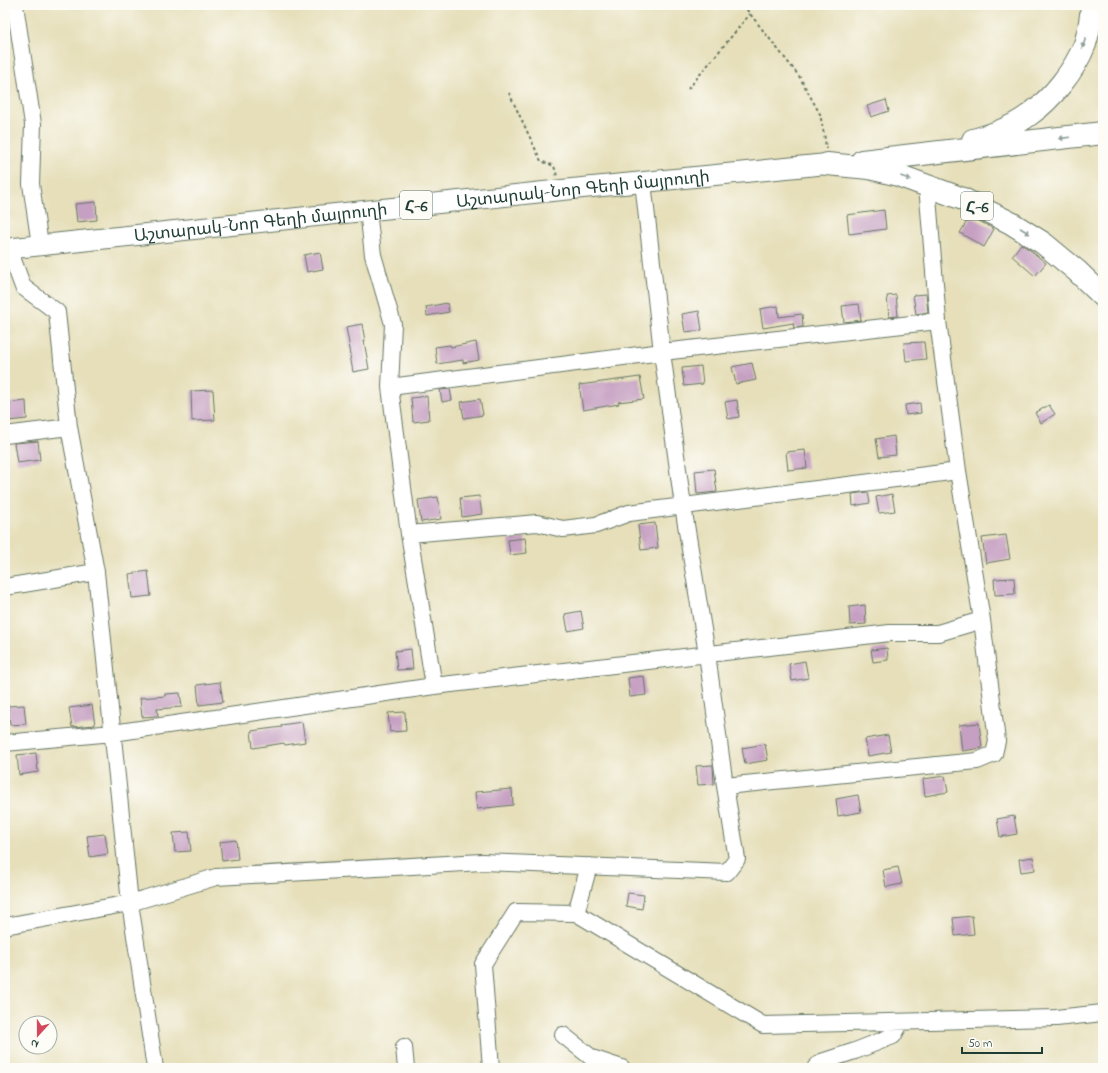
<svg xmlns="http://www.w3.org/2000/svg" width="1108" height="1073" viewBox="0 0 1108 1073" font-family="'Indie Flower','Noto Sans Armenian',sans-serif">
<rect width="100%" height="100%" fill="#fdfcf7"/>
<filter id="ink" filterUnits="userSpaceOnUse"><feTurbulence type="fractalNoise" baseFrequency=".025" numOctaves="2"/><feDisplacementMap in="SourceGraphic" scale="8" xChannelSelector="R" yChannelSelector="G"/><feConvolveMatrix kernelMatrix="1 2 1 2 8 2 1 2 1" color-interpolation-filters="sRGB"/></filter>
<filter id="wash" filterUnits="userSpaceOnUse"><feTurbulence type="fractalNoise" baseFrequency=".012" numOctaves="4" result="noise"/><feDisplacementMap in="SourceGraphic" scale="16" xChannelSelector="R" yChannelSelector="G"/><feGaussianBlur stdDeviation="0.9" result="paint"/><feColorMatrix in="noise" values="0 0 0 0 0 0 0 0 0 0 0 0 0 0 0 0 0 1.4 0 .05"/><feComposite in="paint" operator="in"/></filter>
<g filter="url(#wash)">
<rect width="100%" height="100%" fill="#e6dfba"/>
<g id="blocks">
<path fill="#c6a0c2" d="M886,100L889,111L871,117L867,106Z
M96,202L97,220L77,222L75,204Z
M884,210L886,229L849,234L847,215Z
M970,216L994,229L984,247L960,233Z
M1021,244L1030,250L1046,263L1035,276L1012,256Z
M320,252L323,269L307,272L304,255Z
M926,294L928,312L916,314L913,295Z
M896,295L898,316L889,317L887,296Z
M447,303L449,312L427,316L426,307Z
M859,304L861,320L844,322L842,306Z
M778,306L779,317L802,314L803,327L794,328L793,323L763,328L760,309Z
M699,311L702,330L685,332L682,314Z
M362,324L365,341H364L369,369L353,372L350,355H351L346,327Z
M476,342L479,360L463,363V360L437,364L435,347L450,345L451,347Z
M924,342L926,359L906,361L904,343Z
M752,363L756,380L736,384L732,367Z
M701,366L703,384L684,386L682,368Z
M640,377L644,399L618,402L619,404L583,410L579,385Z
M450,389L452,400L442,402L440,390Z
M213,390L215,420L192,421L191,391Z
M427,396L429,420L413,422L411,398Z
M480,399L483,415L464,418L461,402Z
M737,400L739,417L728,419L725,402Z
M26,401L27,419L8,421L7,403Z
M920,403L921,413L906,415L905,405Z
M1049,405L1055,414L1041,423L1035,413Z
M894,436L896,455L879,457L876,439Z
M38,441L40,460L17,463L14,443Z
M805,450L807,468L788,470L786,452Z
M714,469L717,492L697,494L695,471Z
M868,492L870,503L853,506L852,494Z
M892,494L895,511L879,513L876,497Z
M479,496L482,514L462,517L460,498Z
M438,497L441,519L421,522L418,500Z
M655,523L658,548L641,550L638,525Z
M1006,535L1010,559L986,563L982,538Z
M525,538L527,553L510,555L508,540Z
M148,571L151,596L132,598L129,574Z
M1014,578L1015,594L995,595L994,579Z
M865,605L866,624L850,625L849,607Z
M581,611L584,628L568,631L565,614Z
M887,648L888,660L873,662L871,650Z
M411,649L413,669L397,670L395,651Z
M805,661L808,678L792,681L789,664Z
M644,676L646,695L630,697L628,678Z
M220,682L223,702L199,705L197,685Z
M180,693L182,707L157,709L158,716L142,717L140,698L165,696V694Z
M24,705L26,724L10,725L8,706Z
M92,705L95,725L72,727L69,708Z
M405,712L406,731L390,732L388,713Z
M302,722L305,742L285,745L284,743L253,748L251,731L282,727L281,725Z
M979,723L982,748L962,751L959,725Z
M888,735L891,752L868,756L865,739Z
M765,744L768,760L745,764L742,748Z
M36,753L38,772L19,775L17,755Z
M713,765L714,784L698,785L696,766Z
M945,776L948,792L925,796L923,779Z
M512,789L513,805L477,809L475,792Z
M858,795L861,812L838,816L836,799Z
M1014,816L1017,834L1000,837L997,819Z
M189,832L191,851L175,852L173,833Z
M105,834L108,854L90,857L87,836Z
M236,840L238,859L222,861L220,842Z
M1033,857L1035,870L1021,872L1019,859Z
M898,867L902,884L886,887L883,870Z
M628,893L644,895L642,909L626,906Z
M972,916L974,934L955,936L953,918Z"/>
</g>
</g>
<g filter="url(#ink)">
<use href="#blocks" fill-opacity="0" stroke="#657663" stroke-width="1"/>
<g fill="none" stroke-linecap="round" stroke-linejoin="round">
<g stroke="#657663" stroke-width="18">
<path id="minor" d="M15,5L33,124L31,184L40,245
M368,210L373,255L393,324L390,387L409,534L434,686
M9,249L23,287L57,312L69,427L96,572L130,903L155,1068
M390,387L662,352L938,321
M5,435L69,427
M409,534L537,523L563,529L596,525L629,513L958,471
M5,587L96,572
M5,743L113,733L434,686L890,633H938L982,620
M725,786L977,761L994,754L997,741L982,620L958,471L938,321L927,185
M576,913L589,866
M5,926L130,903L216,877L482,862L727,872L737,859L725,786L707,654L683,506L662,352L643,182
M563,1035L592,1058L622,1068
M404,1047L406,1068
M491,1068L483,964L516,912L576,913L763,1025L1056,1018L1103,1013
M815,1068L821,1062L855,1051L893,1036L901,1022"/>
</g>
<g stroke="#657663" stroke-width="22">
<g id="major">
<path id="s1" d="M5,249L562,190L827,164"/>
</g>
</g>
<g stroke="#657663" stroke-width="24">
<path id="highway" d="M973,140C992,135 1013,127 1029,115C1052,99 1075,70 1085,44C1089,31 1091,18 1092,5
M862,161L1103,133
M827,164L869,168L895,174L963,199L1011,223L1043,243L1077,271L1103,296"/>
</g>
<path stroke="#657663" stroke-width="2" stroke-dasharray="3 3" stroke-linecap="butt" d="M743,5L799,76L820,114L825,139L826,149
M688,89L750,14
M509,93L541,161L554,166L557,176"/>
<use href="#minor" stroke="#fff" stroke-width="16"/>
<use href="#major" stroke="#fff" stroke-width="20"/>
<use href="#highway" stroke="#fff" stroke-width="22"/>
</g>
<defs><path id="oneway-solid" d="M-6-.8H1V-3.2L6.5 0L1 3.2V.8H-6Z"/></defs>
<g fill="#8f9e9a">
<use href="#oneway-solid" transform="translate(1084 43) rotate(109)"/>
<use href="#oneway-solid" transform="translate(1064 138) rotate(173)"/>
<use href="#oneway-solid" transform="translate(906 178) rotate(19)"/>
<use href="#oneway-solid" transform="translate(1025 231) rotate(33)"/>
</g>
</g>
<g text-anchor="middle" stroke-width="3.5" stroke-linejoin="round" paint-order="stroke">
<g fill="#fdfcf7" stroke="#62766e" stroke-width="1">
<rect x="400" y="191" width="32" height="28" rx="3"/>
<rect x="961" y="192" width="32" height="28" rx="3"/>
</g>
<g font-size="16" font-weight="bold" fill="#1f3d34">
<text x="416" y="211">Հ-6</text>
<text x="977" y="212">Հ-6</text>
</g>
<g font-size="17" fill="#1f3d34" stroke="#fdfcf7">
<text dy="6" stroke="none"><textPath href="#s1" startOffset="581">Աշտարակ-Նոր Գեղի մայրուղի</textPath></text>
<text dy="6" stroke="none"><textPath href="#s1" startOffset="257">Աշտարակ-Նոր Գեղի մայրուղի</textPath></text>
</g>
</g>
<rect width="1108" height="1073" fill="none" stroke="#fdfcf7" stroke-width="20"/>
<g transform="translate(38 1035) rotate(201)"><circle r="19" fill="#fdfcf7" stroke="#a4b0a9"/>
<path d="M0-3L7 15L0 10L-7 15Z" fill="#d1495b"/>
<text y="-6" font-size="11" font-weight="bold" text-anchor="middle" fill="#1f3d34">N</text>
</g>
<path d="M962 1047v6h80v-6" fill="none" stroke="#1f3d34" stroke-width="2"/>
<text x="968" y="1047" font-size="12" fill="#1f3d34" stroke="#fdfcf7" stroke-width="3" paint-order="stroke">50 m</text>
</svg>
